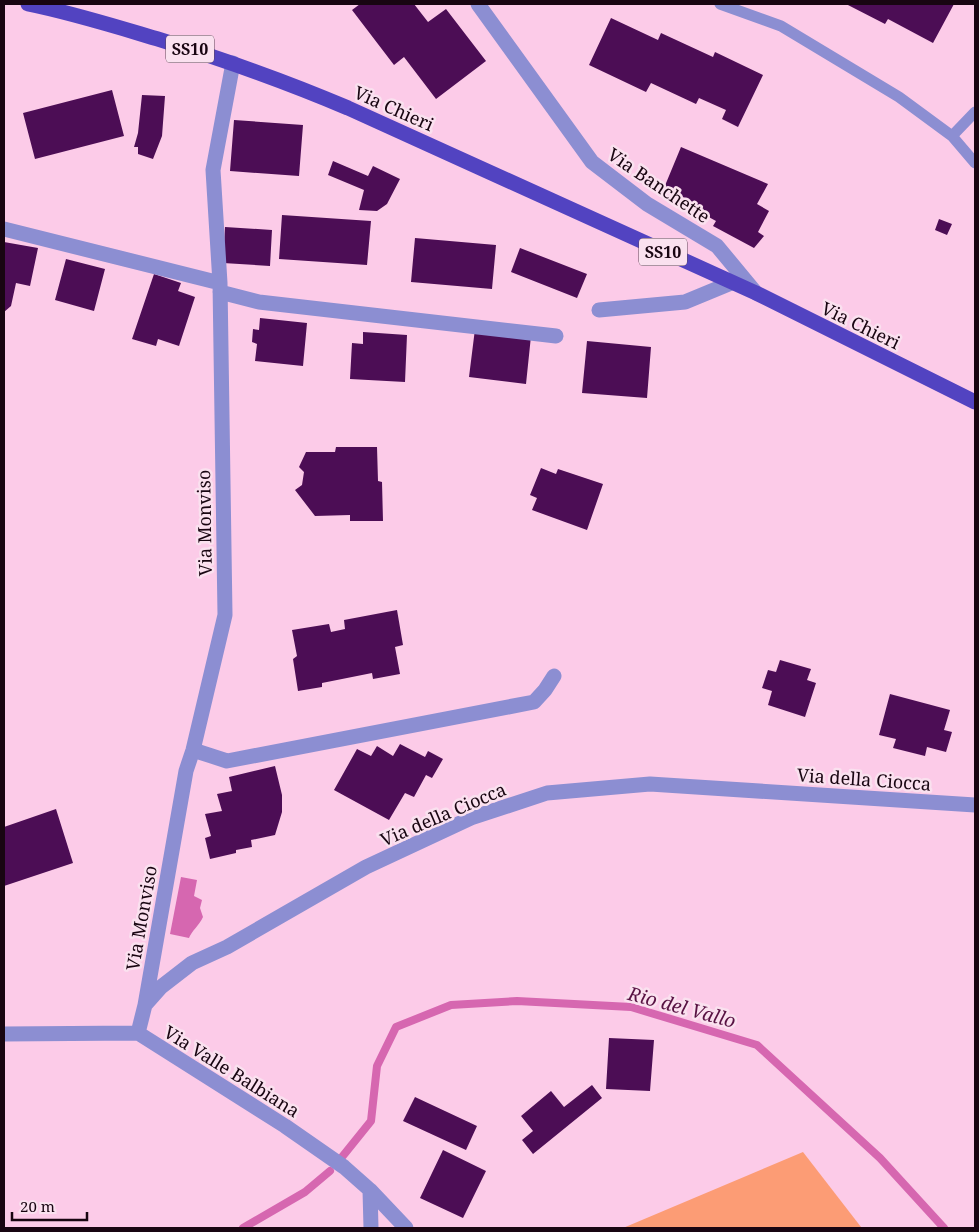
<svg xmlns="http://www.w3.org/2000/svg" width="979" height="1232" font-family="'Noto Serif',serif">
  <style>
    .green { fill: #fc9c75 }
    .water { fill: #d667b0 }
    .lines { fill: none; stroke-linecap: round; stroke-linejoin: round }
    .stream { stroke: #d667b0; stroke-width: 8 }
    .building { fill: #4c0d55 }
    .lane { stroke: #8c8ed2; stroke-width: 11 }
    .street { stroke: #8c8ed2; stroke-width: 15 }
    .primary { stroke: #5243c1; stroke-width: 15 }
    .labels { text-anchor: middle; dominant-baseline: central; stroke-width: 5; stroke-linejoin: round; paint-order: stroke }
    .shield { fill: #fae1ef; stroke: #5c4754; stroke-width: 1 }
    .shield-label { font-size: 16px; font-weight: bold; fill: #180511 }
    .street-label { font-size: 18px; fill: #180511; stroke: #fae1ef }
    .water-label { font-size: 19px; font-style: italic; fill: #581243; stroke: #fae1ef }
  </style>
  <rect width="100%" height="100%" fill="#fccbe8"/>
  <path class="green" d="M803,1152L861,1227L623,1228Z"/>
  <path class="water" d="M181,877L197,880L194,896L202,900L200,908L203,917C200,924 191,932 189,938L170,934Z"/>
  <g class="lines">
    <path class="stream" d="M342,1157L371,1121L377,1066L396,1027L451,1005L517,1001L631,1007L757,1045L880,1158L944,1228
      M243,1228L305,1192L330,1171"/>
  </g>
  <path class="building" d="M360,4H414L428,22L446,9L486,61L436,99L404,57L394,65L352,10Z
    M846,4H954L933,43L888,19L885,24Z
    M611,18L658,40L661,33L713,57L715,52L763,75L738,127L722,119L726,110L699,98L696,104L651,83L646,92L589,65Z
    M112,90L124,136L35,159L23,113Z
    M142,95L165,96L162,136L153,159L138,154V147H134L138,133Z
    M234,120L303,125L299,176L230,171Z
    M681,147L768,184L757,204L769,211L758,232L764,236L754,248L713,226L716,221L685,204L687,199L664,188Z
    M333,161L368,176L373,166L400,179L387,204L377,211L359,210L364,190L328,175Z
    M282,215L371,221L367,265L279,259Z
    M939,219L952,224L947,235L935,230Z
    M225,227L272,230L270,266L223,263Z
    M415,238L496,245L492,289L411,282Z
    M4,242L38,248L30,286L16,283L11,306L4,312Z
    M520,248L587,274L577,298L511,272Z
    M66,259L105,269L94,311L55,300Z
    M154,274L181,283L178,291L195,297L179,346L158,339L156,346L132,339Z
    M260,318L307,323L303,366L255,361L257,344L252,342L253,329L259,330Z
    M475,329L531,336L526,384L469,377Z
    M363,332L407,335L405,382L350,379L352,343L363,344Z
    M587,341L651,347L647,398L582,393Z
    M336,447H377L378,481L382,482L383,521H350V515L315,516L295,490L302,485L304,472L299,467L306,452H335Z
    M541,468L556,474L558,469L603,484L587,530L532,510L537,498L530,495Z
    M397,610L403,645L395,647L400,674L373,679L372,673L322,683V687L298,691L293,659L297,656L292,630L329,624L331,632L345,629L344,620Z
    M780,660L811,669L807,680L816,683L805,717L768,705L772,691L762,688L768,670L776,672Z
    M890,694L950,710L944,730L952,732L946,752L927,747L925,756L893,748L896,739L879,735Z
    M400,744L425,757L428,751L443,759L432,778L426,775L414,797L405,793L389,820L334,790L357,749L371,756L377,746L393,756Z
    M275,766L282,795V812L275,835L251,840L252,847L236,850V853L210,859L205,838L211,836L205,814L222,811L217,794L232,791L229,777Z
    M56,809L73,863L4,886V827Z
    M609,1038L654,1040L650,1091L606,1089Z
    M592,1085L602,1098L533,1154L522,1140L533,1131L521,1116L551,1091L564,1107Z
    M415,1097L477,1126L466,1150L403,1121Z
    M443,1150L486,1171L463,1218L420,1198Z"/>
  <g class="lines">
    <path class="lane" d="M720,4L781,26L899,97L952,136L975,163
      M952,136L975,112"/>
    <path class="street" d="M478,4L592,162L647,204L717,246L756,293
      M4,229L220,283
      M220,292L259,302L556,336
      M599,310L685,302L731,283
      M193,750L227,761L534,702L545,690L554,676
      M145,1005L186,771L193,750L225,615L220,283L213,170L233,63
      M138,1033L145,1005L161,987L192,963L227,947L366,867L471,818L547,793L650,784L975,805
      M4,1034L138,1033L285,1126L344,1167L370,1190L406,1228
      M370,1190L371,1228"/>
    <path class="primary" d="M28,4C73,13 117,27 161,40C225,60 287,82 348,108L756,293L975,402"/>
  </g>
  <g class="labels">
    <g class="shield">
      <rect x="166" y="35.5" width="48" height="27" rx="4"/>
      <rect x="639" y="238.5" width="48" height="27" rx="4"/>
    </g>
    <g class="shield-label">
      <text x="190" y="49">SS10</text>
      <text x="663" y="252">SS10</text>
    </g>
    <g class="street-label">
      <text transform="translate(394 108) rotate(24)">Via Chieri</text>
      <text transform="translate(659 185) rotate(34)">Via Banchette</text>
      <text transform="translate(861 325) rotate(26)">Via Chieri</text>
      <text transform="translate(204 523) rotate(-91)">Via Monviso</text>
      <text transform="translate(864 779) rotate(4)">Via della Ciocca</text>
      <text transform="translate(443 814) rotate(-23)">Via della Ciocca</text>
      <text transform="translate(141 918) rotate(-80)">Via Monviso</text>
      <text transform="translate(232 1071) rotate(32)">Via Valle Balbiana</text>
    </g>
    <g class="water-label">
      <text transform="translate(682 1007) rotate(15)">Rio del Vallo</text>
    </g>
  </g>
  <rect width="979" height="1232" fill="none" stroke="#180511" stroke-width="10"/>
  <path d="M12 1212v8h75v-8" fill="none" stroke="#180511" stroke-width="2.5"/>
  <text x="20" y="1212" font-size="15" fill="#180511" stroke="#fae1ef" stroke-width="4" paint-order="stroke">20 m</text>
</svg>
